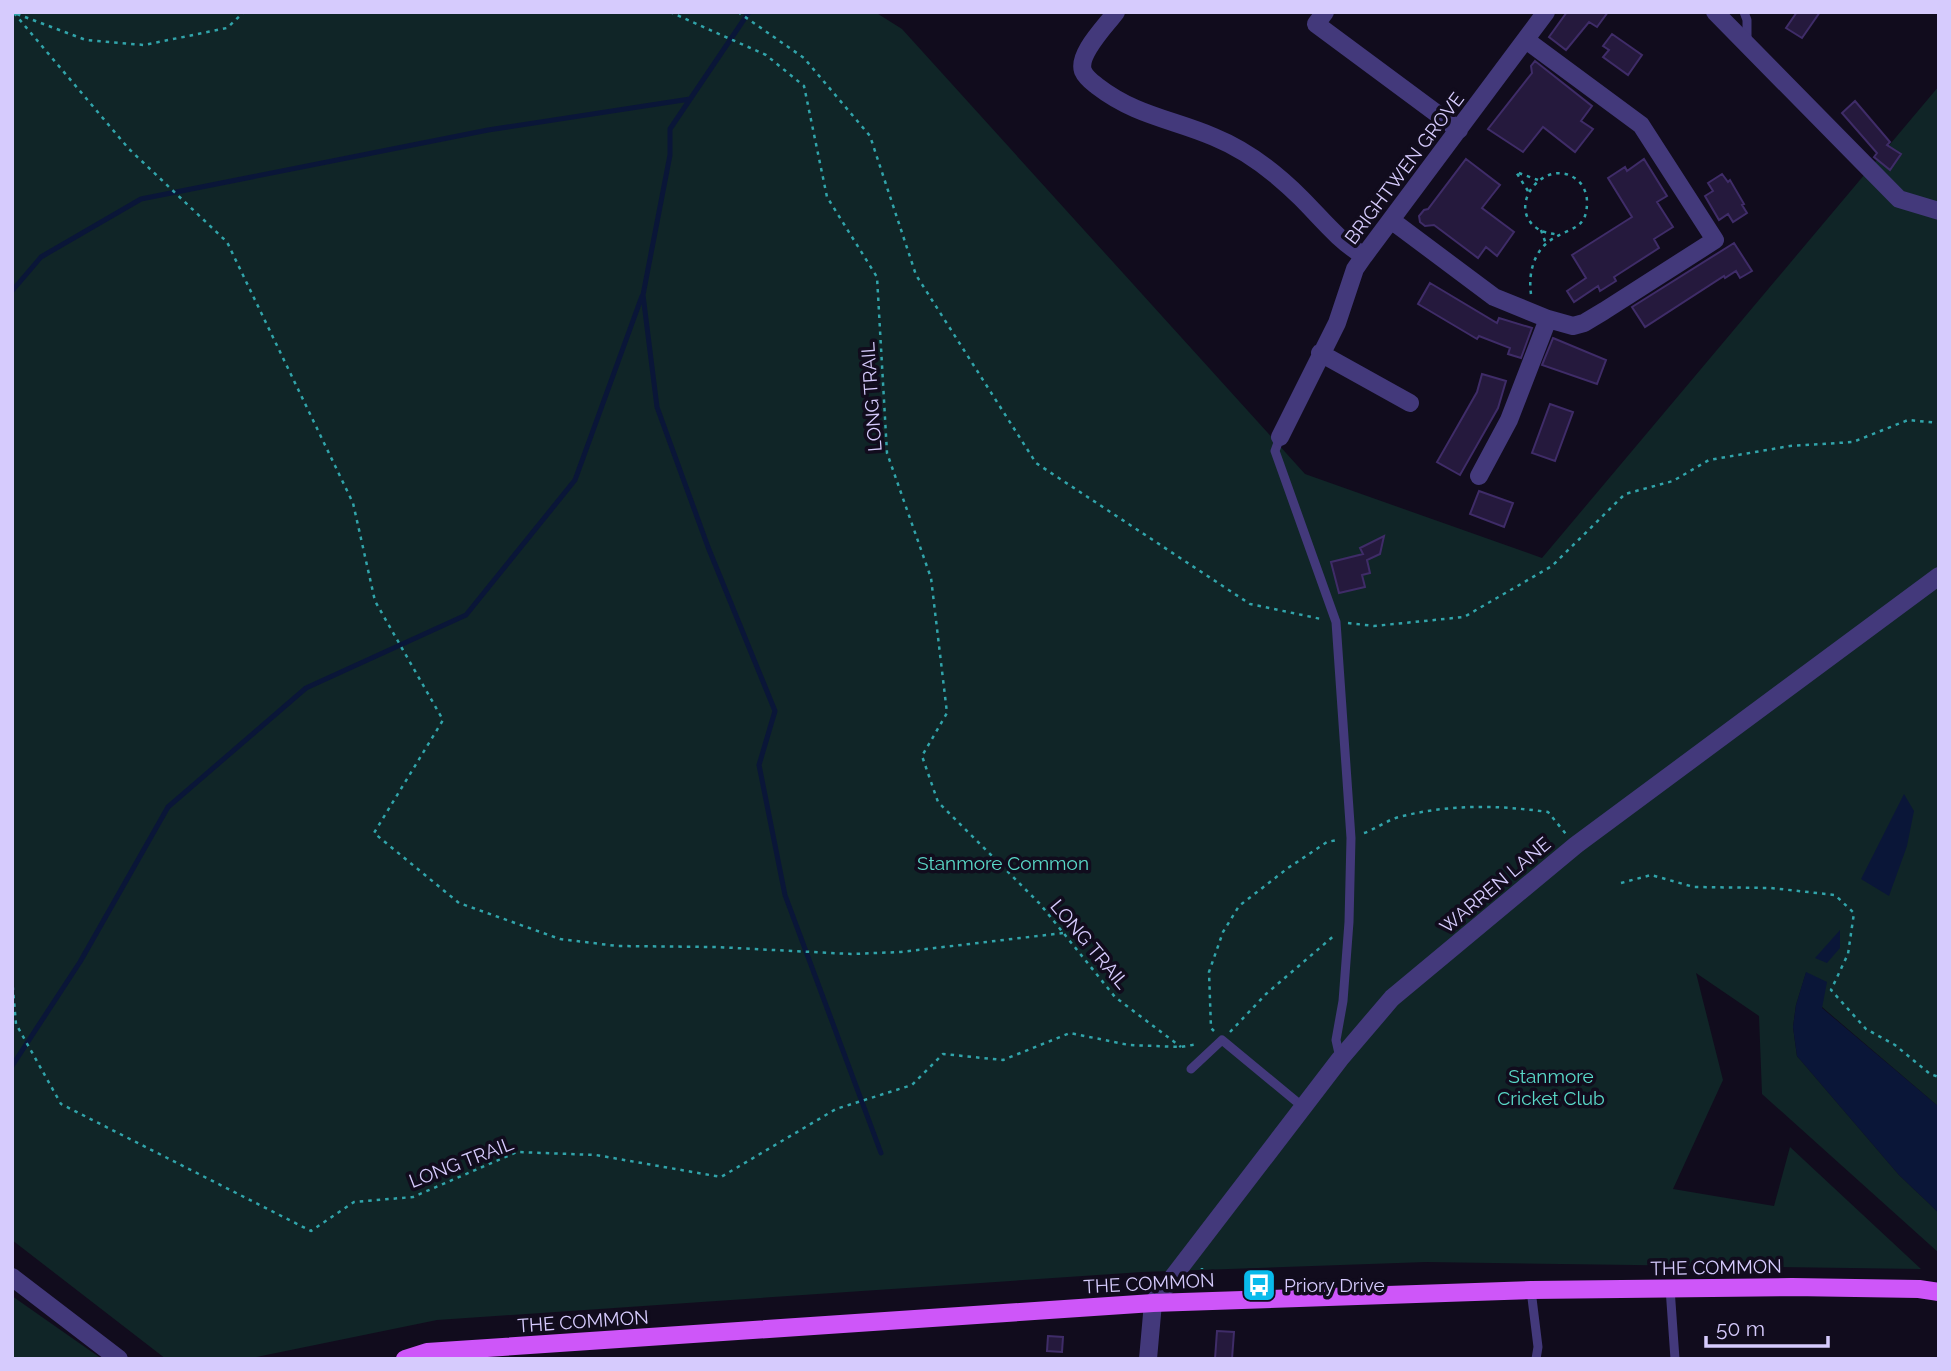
<svg xmlns="http://www.w3.org/2000/svg" width="1951" height="1371" font-family="Raleway,sans-serif">
  <style>
    .green { fill: #102527 }
    .water { fill: #0a1638 }
    .lines { fill: none; stroke-linecap: round; stroke-linejoin: round }
    .stream { stroke: #0a1638; stroke-width: 5 }
    .building { fill: #25193d; stroke: #3f2c68; stroke-width: 2 }
    .path { stroke: #31a4aa; stroke-width: 2.5; stroke-dasharray: 3.5 5; stroke-linecap: butt }
    .service { stroke: #43397b; stroke-width: 9 }
    .minor { stroke: #43397b; stroke-width: 18 }
    .primary { stroke: #ce56f9; stroke-width: 18 }
    .labels { text-anchor: middle; dominant-baseline: central; stroke-width: 7; stroke-linejoin: round; paint-order: stroke }
    .street-label { font-size: 19px; fill: #d6cbfd; stroke: #110c1d }
    .park-label { font-size: 19px; fill: #5ad9c8; stroke: #110c1d }
    .poi-label { font-size: 19px; fill: #d6cbfd; stroke: #110c1d; text-anchor: start }
  </style>
  <rect width="100%" height="100%" fill="#110c1d"/>
  <path class="green" d="M12,12H875L902,29L1305,474L1542,558L1939,86V1107L1822,1007L1806,973L1796,1005L1793,1027L1797,1056L1899,1175L1939,1213V1253L1762,1094L1759,1016L1696,973L1723,1080L1673,1189L1774,1206L1790,1147L1921,1269L1426,1262L1142,1272L437,1320L247,1359H166L12,1240Z
    M12,1296L102,1359H12Z"/>
  <path class="water" d="M1904,794L1914,811L1907,846L1889,896L1861,879Z
    M1840,930V948L1827,963L1815,958Z
    M1806,972L1827,982L1822,1008L1939,1107V1213L1899,1175L1797,1056L1793,1027L1796,1005Z"/>
  <g class="lines">
    <path class="stream" d="M749,12L670,129V155L643,295L657,407L708,547L775,711L759,765L785,895L881,1153
      M12,291L41,257L141,199L488,130L690,99
      M12,1066L80,962L168,807L306,688L466,615L575,480L642,296"/>
  </g>
  <path class="building" d="M1567,12H1608L1597,27L1589,22L1566,50L1549,37Z
    M1797,12H1820L1802,38L1786,28Z
    M1612,34L1642,55L1628,75L1603,57L1609,50L1603,46Z
    M1535,61L1592,106L1581,121L1593,129L1575,152L1543,127L1523,152L1488,129L1532,73L1531,66Z
    M1855,101L1890,142L1887,145L1901,154L1890,170L1874,157L1877,153L1842,113Z
    M1466,159L1500,185L1482,208L1514,232L1497,256L1486,247L1478,258L1434,225L1425,226L1420,222L1419,216L1424,210L1428,209Z
    M1644,159L1667,196L1657,202L1673,227L1654,239L1659,248L1614,277L1616,281L1600,291L1598,286L1574,302L1567,291L1586,278L1572,255L1632,217L1608,178L1625,167L1627,171Z
    M1722,174L1728,182L1730,180L1744,204L1742,205L1747,213L1733,222L1728,214L1719,220L1705,196L1713,191L1708,183Z
    M1734,243L1752,271L1740,278L1736,271L1725,278L1724,276L1645,327L1632,307Z
    M1430,283L1497,323L1499,318L1532,328L1521,358L1508,354L1510,348L1479,336L1477,339L1418,304Z
    M1553,338L1606,360L1597,384L1542,365Z
    M1482,374L1506,381L1498,408L1460,475L1437,462L1477,392Z
    M1550,404L1573,412L1555,461L1532,453Z
    M1479,491L1513,503L1504,527L1470,514Z
    M1384,536L1380,554L1367,560L1370,573L1362,575L1365,587L1339,593L1331,562L1363,554L1360,548Z
    M1217,1331L1234,1332L1232,1359H1215Z
    M1048,1336L1063,1337L1062,1352L1047,1351Z"/>
  <g class="lines">
    <path class="path" d="M670,12L766,55L804,86L827,197L877,277L887,453L931,578L947,713L922,756L938,802L1040,904L1115,997L1181,1047
      M738,12L804,58L870,136L916,275L1036,463L1250,604L1321,619
      M14,13L129,149L227,242L353,503L375,601L443,720L374,833L459,903L560,939L617,946L716,947L851,954L901,952L1063,933
      M17,14L86,40L144,45L227,28L244,12
      M1528,191L1516,172L1538,180
      M1541,230L1546,244
      M1531,294C1528,273 1534,249 1554,238C1572,227 1587,229 1587,202C1587,193 1583,184 1576,179C1545,156 1504,207 1538,229C1544,233 1551,233 1558,235
      M1348,623L1374,626L1464,617L1552,566L1625,494L1673,481L1709,460L1790,446L1853,442L1908,420L1939,423
      M1364,833C1376,829 1387,820 1399,817C1449,804 1497,805 1548,812L1566,834
      M1621,883L1651,875L1694,887L1771,888L1835,895L1854,913L1848,954L1831,990L1866,1029L1895,1045L1930,1074L1939,1077
      M12,978L16,1024L61,1104L311,1231L354,1202L413,1197L517,1152L596,1155L721,1177L836,1109L912,1085L943,1054L1003,1060L1070,1033L1129,1045L1181,1047L1198,1044
      M1214,1031L1211,1028L1209,972L1223,932L1239,906L1288,868L1327,842L1337,840
      M1230,1032L1266,994L1336,934
      M1201,1286L1202,1268"/>
    <path class="service" d="M1744,12L1747,20V42
      M1280,437L1275,451L1336,622L1351,838L1349,922L1343,1001L1336,1040L1340,1058
      M1191,1069L1222,1040L1303,1107
      M1670,1288L1675,1359
      M1531,1290L1538,1347L1536,1359"/>
    <path class="minor" d="M1116,12C1106,26 1077,54 1083,71C1086,78 1092,82 1097,86C1136,116 1172,119 1214,137C1246,150 1277,174 1301,198C1322,219 1338,240 1364,256
      M1325,12L1316,24L1459,130
      M1715,12L1899,199L1939,211
      M1391,220L1494,297L1548,319L1573,326L1584,323L1604,311L1715,240L1641,125L1526,40
      M1320,353L1410,403
      M1280,437L1337,323L1355,269L1364,256L1546,12
      M1479,476L1509,420L1548,319
      M12,1277L119,1359
      M1148,1359L1153,1303L1340,1059L1392,998L1576,845L1939,576"/>
    <path class="primary" d="M405,1359L427,1352L1153,1303L1531,1290L1792,1287L1919,1289L1939,1292"/>
  </g>
  <defs>
    <g id="bus-square" transform="scale(1.75)"><rect x="-9" y="-9" width="18" height="18" rx="4" fill="#09baeb" stroke="#110c1d"/><path d="M-5-6H5V4H4V6H2V4H-2V6H-4V4H-5ZM-3.5-4V0h7V-4ZM-3.5 1.2v1.5H-2V1.2ZM2 1.2v1.5H3.5V1.2Z" fill="#fff"/></g>
  </defs>
  <g fill-rule="evenodd">
    <use href="#bus-square" x="1259" y="1285"/>
  </g>
  <g class="labels">
    <g class="street-label">
      <text transform="translate(1404 168) rotate(-53)">BRIGHTWEN GROVE</text>
      <text transform="translate(871 397) rotate(-94)">LONG TRAIL</text>
      <text transform="translate(1495 885) rotate(-40)">WARREN LANE</text>
      <text transform="translate(1090 944) rotate(50)">LONG TRAIL</text>
      <text transform="translate(461 1162) rotate(-21)">LONG TRAIL</text>
      <text transform="translate(1716 1267) rotate(-1)">THE COMMON</text>
      <text transform="translate(1149 1283) rotate(-3)">THE COMMON</text>
      <text transform="translate(583 1321) rotate(-4)">THE COMMON</text>
    </g>
    <g class="park-label">
      <text x="1003" y="863">Stanmore Common</text>
      <text x="1551" y="1076">Stanmore<tspan x="1551" dy="22">Cricket Club</tspan></text>
    </g>
    <g class="poi-label">
      <text x="1284" y="1285">Priory Drive</text>
    </g>
  </g>
  <rect width="1951" height="1371" fill="none" stroke="#d6cbfd" stroke-width="28"/>
  <path d="M1706 1336v10h122v-10" fill="none" stroke="#d6cbfd" stroke-width="3.5"/>
  <text x="1716" y="1336" font-size="21" fill="#d6cbfd" stroke="#110c1d" stroke-width="5" paint-order="stroke">50 m</text>
</svg>
